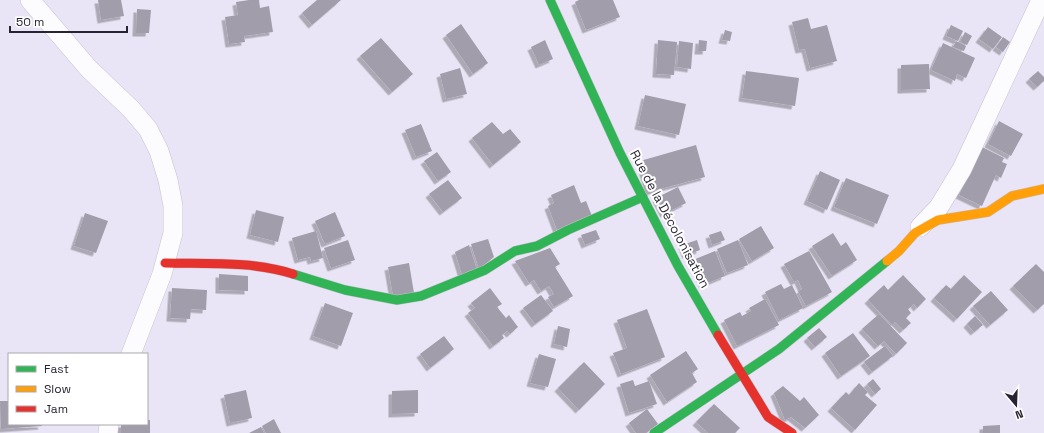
<svg xmlns="http://www.w3.org/2000/svg" width="1044" height="433" font-family="'Space Grotesk',sans-serif">
  <style>
    .building { fill: #a19dab; filter: url(#shadow) }
    .lines { fill: none; stroke-linecap: round; stroke-linejoin: round }
    .street-casing { stroke: #c5c0cf; stroke-width: 20 }
    .fast-casing { stroke: #c5c0cf; stroke-width: 10 }
    .slow-casing { stroke: #c5c0cf; stroke-width: 10 }
    .jam-casing { stroke: #c5c0cf; stroke-width: 10 }
    .street { stroke: #fcfbfe; stroke-width: 19 }
    .fast { stroke: #30b455; stroke-width: 9 }
    .slow { stroke: #ff9f0a; stroke-width: 9 }
    .jam { stroke: #e5322d; stroke-width: 9 }
    .labels { text-anchor: middle; dominant-baseline: central; stroke-width: 4; stroke-linejoin: round; paint-order: stroke }
    .street-label { font-size: 13px; fill: #282332; stroke: #fff }
  </style>
  <defs>
    <filter id="shadow"><feDropShadow dx="-3.5" dy="3.5" stdDeviation="0" flood-color="#0004"/></filter>
  </defs>
  <rect width="100%" height="100%" fill="#eae5f6"/>
  <path class="building" d="M98,0H121L124,16L101,20Z
    M249,0H259L260,8L269,6L273,32L244,36L245,42L229,44L225,17L238,15L236,2Z
    M317,0H341L312,25L302,13Z
    M579,0H613L620,17L586,30L575,2Z
    M137,9L151,10L149,33H136Z
    M808,18L811,29L827,25L837,61L810,68L805,49L799,50L792,22Z
    M461,24L488,63L473,74L446,35Z
    M951,25L963,31L958,41L946,36Z
    M988,27L1002,37L993,49L979,39Z
    M725,30L732,32L730,41L722,40Z
    M965,32L972,36L967,45L960,42Z
    M1003,37L1010,42L1003,52L996,47Z
    M381,38L413,74L392,92L360,56Z
    M545,40L553,59L539,65L531,47Z
    M658,40L677,42L674,75L656,74Z
    M699,40L707,41L706,51H698Z
    M679,41L693,43L691,69L677,67Z
    M956,41L966,46L964,51L953,47Z
    M943,43L975,58L966,78L957,74L955,81L931,70Z
    M929,64L930,89L901,90V65Z
    M460,68L467,94L446,99L440,74Z
    M746,71L799,78L795,106L742,98Z
    M1038,71L1044,77V81L1037,87L1029,79Z
    M645,95L686,104L679,135L638,126Z
    M999,121L1023,134L1011,156L988,144Z
    M492,122L503,134L510,129L521,142L493,165L472,138Z
    M421,124L432,151L416,157L405,130Z
    M696,145L705,177L649,192L640,161Z
    M982,147L1004,158L1002,162L1007,164L1001,178L996,175L982,206L959,195Z
    M437,152L451,172L438,181L424,161Z
    M820,171L840,180L827,210L807,201Z
    M846,178L889,195L877,224L834,207Z
    M448,180L462,198L443,212L429,194Z
    M574,185L581,203L586,201L592,216L557,230L548,206L554,203L551,195Z
    M678,187L686,203L664,214L656,198Z
    M256,210L284,217L278,242L250,235Z
    M335,212L345,236L325,244L315,221Z
    M85,213L108,221L96,253L74,246Z
    M761,226L774,248L752,261L739,239Z
    M596,230L600,239L585,245L581,235Z
    M316,231L323,258L311,261L310,257L298,260L292,238Z
    M721,231L725,240L712,245L709,235Z
    M833,233L841,246L846,242L857,260L832,276L812,246Z
    M488,239L494,257L479,269L471,244Z
    M348,240L355,260L331,268L324,248Z
    M697,240L700,250L686,255L682,245Z
    M738,240L748,265L727,273L717,249Z
    M469,245L477,270L462,275L455,252Z
    M550,248L560,264L555,267L573,296L554,307L548,297L554,294L549,286L541,291L534,280L529,283L515,261Z
    M715,251L725,276L703,285L693,260Z
    M809,251L832,292L806,306L798,291L802,289L798,280L794,282L784,264Z
    M409,263L414,293L393,296L388,267Z
    M1036,264L1044,272V304L1037,310L1013,286Z
    M219,274L248,276V291L219,290Z
    M903,275L926,299L917,308L914,304L908,309L911,313L906,318L911,323L903,330L895,322L892,325L868,300L884,285L888,290Z
    M964,275L982,292L957,319L934,298L946,285L951,289Z
    M781,284L784,289L792,285L803,308L779,320L765,292Z
    M172,288L207,290L206,310L191,309L190,319L170,318Z
    M490,288L502,304L497,307L506,318L509,315L518,327L510,334L507,331L502,335L504,338L493,346L468,313L475,308L471,303Z
    M991,291L1008,310L990,325L973,306Z
    M541,295L553,311L535,324L523,308Z
    M765,299L779,325L737,346L724,320L740,312L742,316L751,311L749,308Z
    M325,303L353,313L341,346L313,336Z
    M647,309L665,357L621,374L613,353L627,348L617,320Z
    M879,314L907,343L896,354L884,341L878,346L862,329Z
    M975,316L983,325L974,332L967,324Z
    M558,326L570,329L567,347L554,344Z
    M819,328L827,337L815,347L807,338Z
    M853,333L870,356L841,376L825,353Z
    M444,336L454,349L430,368L420,354Z
    M885,346L893,356L872,372L864,362Z
    M686,351L698,369L692,373L697,382L667,402L650,375Z
    M539,354L556,359L548,387L530,383Z
    M584,362L605,384L579,410L558,388Z
    M873,379L881,389L875,394L867,384Z
    M633,380L635,386L649,381L657,404L629,413L620,384Z
    M859,383L868,392L865,395L877,405L855,430L831,408L846,392L849,395Z
    M783,386L800,401L804,397L819,415L805,428L791,417L785,420L774,393Z
    M246,390L252,418L230,423L224,395Z
    M418,390V413L392,414V391Z
    M0,401H9V424H41L42,426L1,429Z
    M714,404L740,428L735,433H708L696,422Z
    M647,409L658,424L646,433H636L629,423Z
    M274,419L281,433H266L262,426Z
    M147,420H150V433H121V424H147Z
    M1000,425V433H983V426Z
    M261,427L264,433H249Z"/>
  <g class="lines">
    <g class="street-casing">
      <path id="street" d="M30,0L89,69L131,109L148,129L159,151L168,180L173,206V233L162,274L131,354
        M920,227L939,207L962,169L1041,0
        M108,433L109,424"/>
    </g>
    <g class="fast-casing">
      <path id="fast" d="M550,0L620,153L678,266L718,335
        M293,274L345,290L397,300L421,296L485,270L515,251L537,246L568,230L643,197
        M654,433L779,349L887,261"/>
    </g>
    <g class="slow-casing">
      <path id="slow" d="M887,261L899,251L915,233L938,220L988,212L1012,196L1044,189"/>
    </g>
    <g class="jam-casing">
      <path id="jam" d="M165,263C207,264 253,261 293,274
        M718,335L768,417L792,433"/>
    </g>
    <use href="#street" class="street"/>
    <use href="#fast" class="fast"/>
    <use href="#slow" class="slow"/>
    <use href="#jam" class="jam"/>
  </g>
  <g class="labels">
    <g class="street-label">
      <text transform="translate(670 219) rotate(62)">Rue de la Décolonisation</text>
    </g>
  </g>
  <rect x="8" y="353" width="140" height="72" fill="#ffffff" stroke="#a9a7ad"/>
  <rect x="16" y="366" width="20" height="6" fill="#30b455" stroke="#a9a7ad"/>
  <text x="44" y="373" font-size="12" fill="#282332">Fast</text>
  <rect x="16" y="386" width="20" height="6" fill="#ff9f0a" stroke="#a9a7ad"/>
  <text x="44" y="393" font-size="12" fill="#282332">Slow</text>
  <rect x="16" y="406" width="20" height="6" fill="#e5322d" stroke="#a9a7ad"/>
  <text x="44" y="413" font-size="12" fill="#282332">Jam</text>
  <g transform="translate(1016 405) rotate(161)" stroke="#ffffff" stroke-width="3" paint-order="stroke">
  <path d="M0-3L7 15L0 10L-7 15Z" fill="#282332"/>
  <text y="-6" font-size="11" font-weight="bold" text-anchor="middle" fill="#282332">N</text>
  </g>
  <path d="M10 26v6h117v-6" fill="none" stroke="#282332" stroke-width="2"/>
  <text x="16" y="26" font-size="12" fill="#282332" stroke="#ffffff" stroke-width="3" paint-order="stroke">50 m</text>
</svg>
